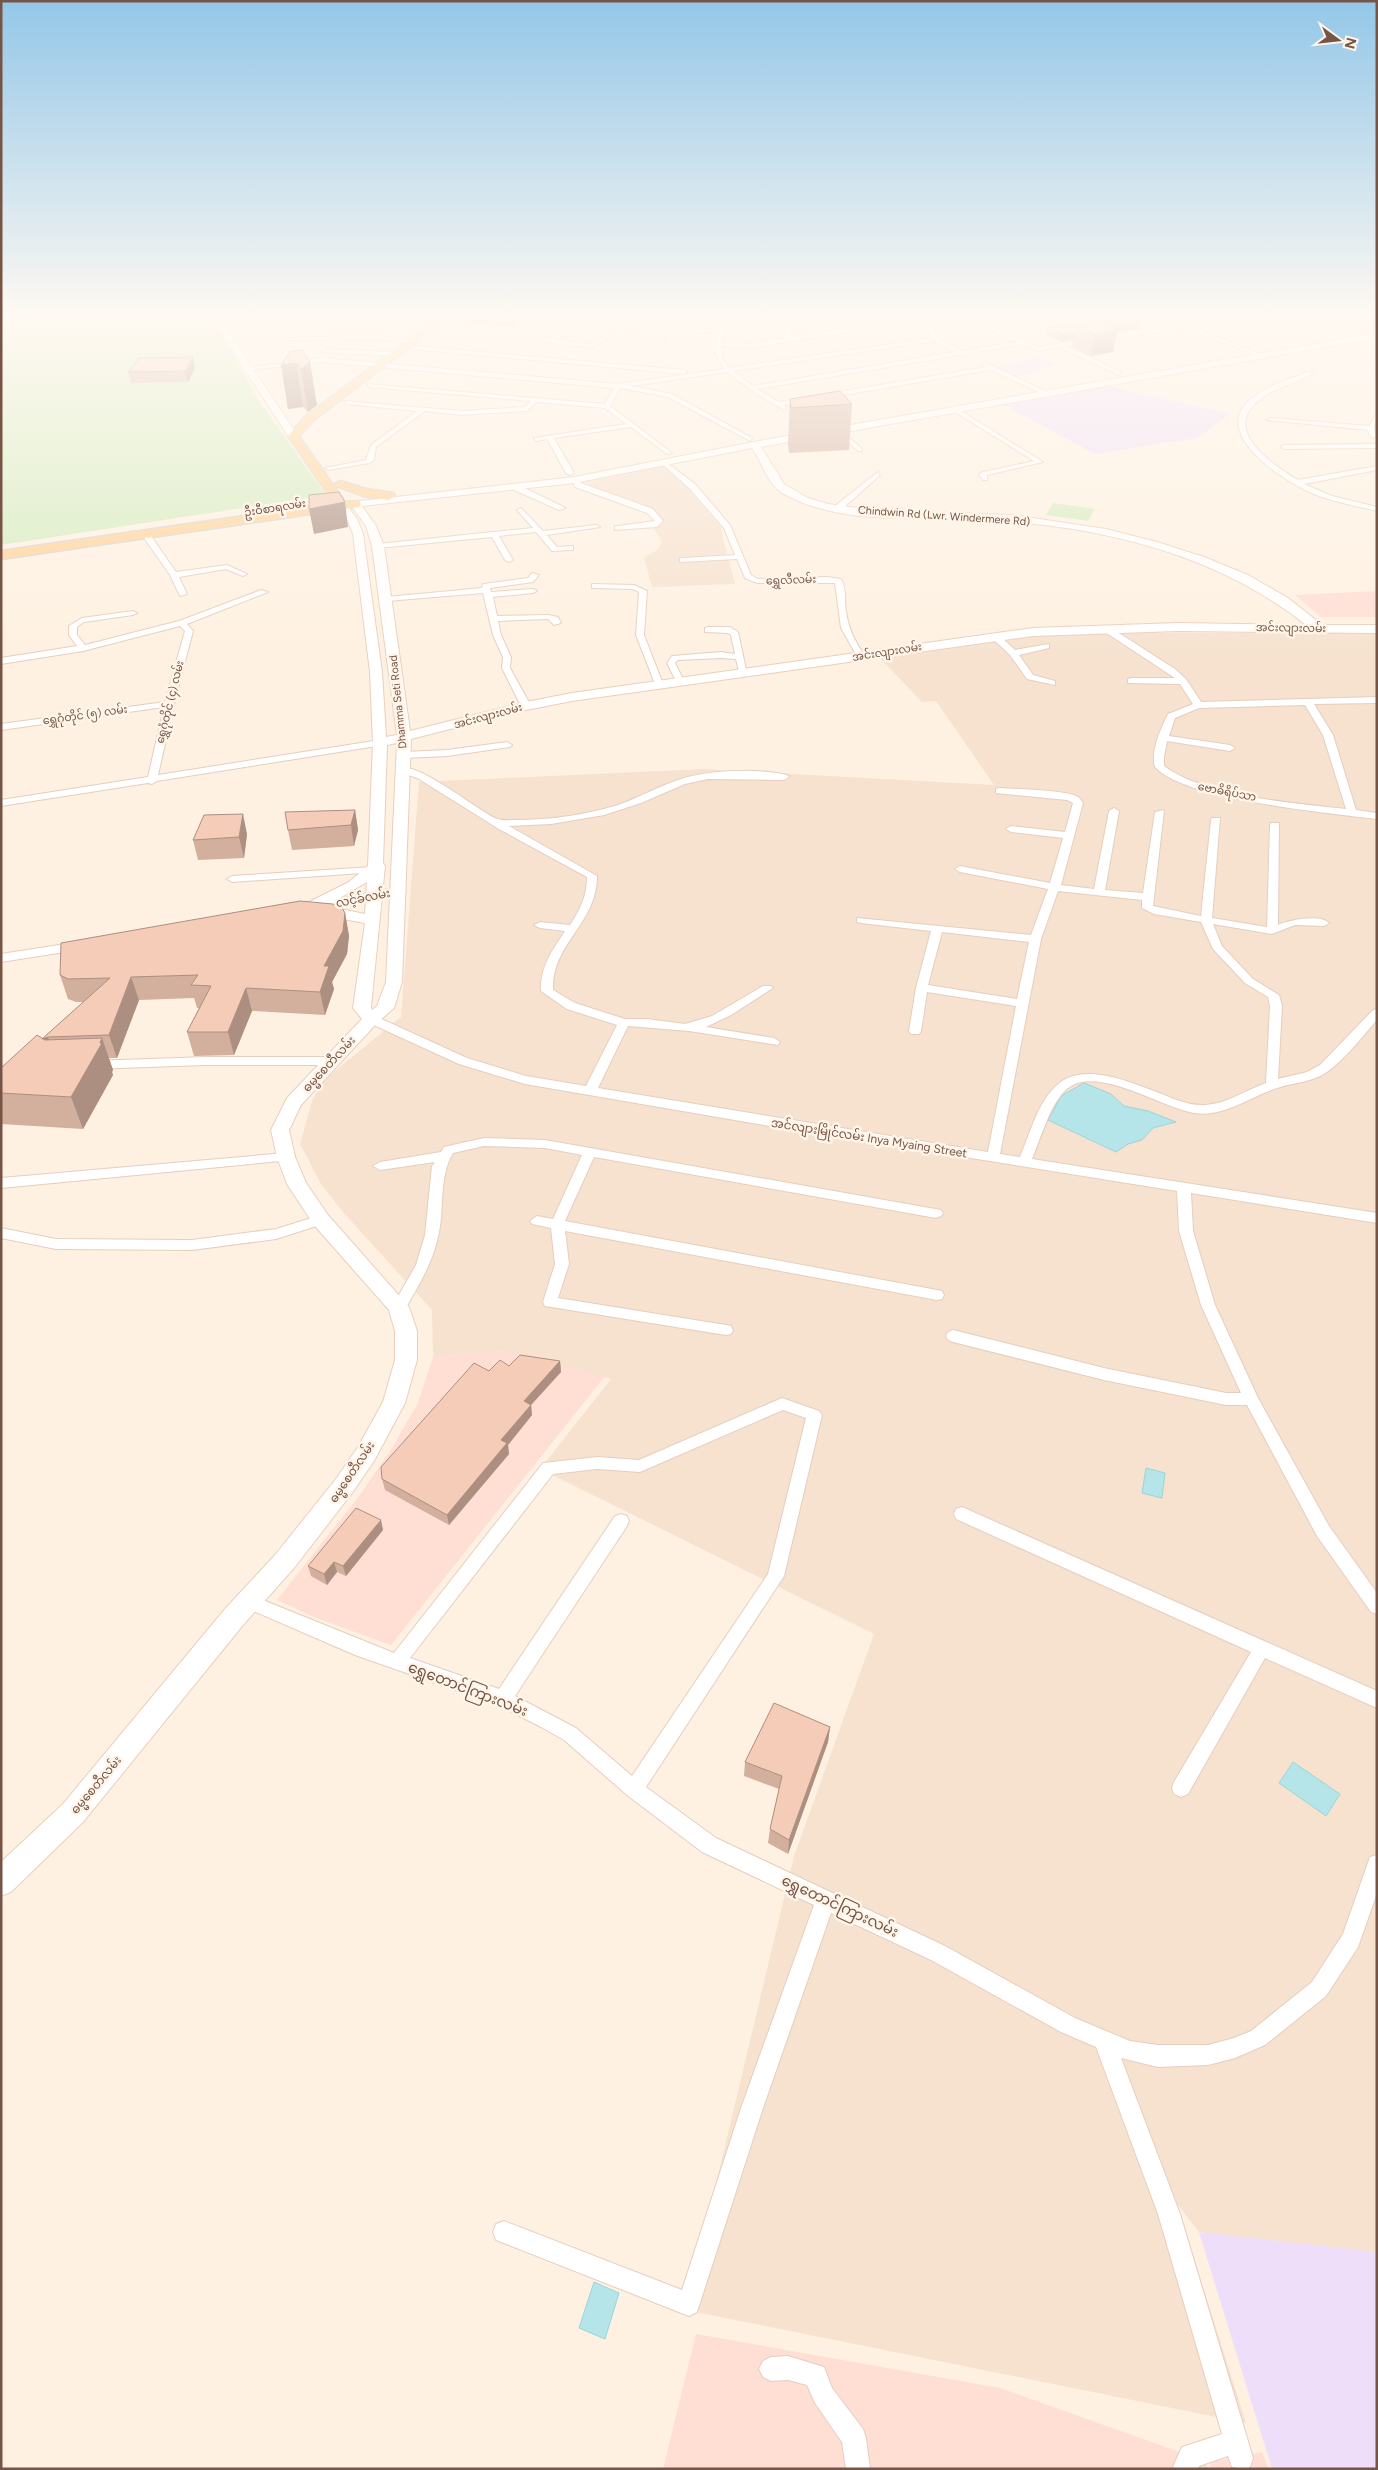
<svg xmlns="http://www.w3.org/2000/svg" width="1378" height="2470" font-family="Figtree,'Noto Sans Myanmar',sans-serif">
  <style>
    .residential { fill: #f6e2cf }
    .commercial { fill: #ffded4 }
    .education { fill: #eedefa }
    .green { fill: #d4ecbf }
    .water { fill: #b5e4e9; stroke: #9ad5db }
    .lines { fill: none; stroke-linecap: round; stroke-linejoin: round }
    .minor-casing { stroke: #e5cebf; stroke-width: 2 }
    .tertiary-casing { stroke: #e5cebf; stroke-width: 2 }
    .secondary-casing { stroke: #eacfbc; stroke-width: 2 }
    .primary-casing { stroke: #dcd3cf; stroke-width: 3 }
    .minor { fill: #fff; fill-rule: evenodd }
    .tertiary { fill: #fff; fill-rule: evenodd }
    .secondary { fill: #fff; fill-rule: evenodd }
    .primary { fill: #ffd297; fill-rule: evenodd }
    .wall { fill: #d3af9d }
    .shaded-wall { fill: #ac8f80 }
    .building { fill: #f5ccb7; stroke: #ac8f80 }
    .labels { text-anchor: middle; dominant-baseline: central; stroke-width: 5; stroke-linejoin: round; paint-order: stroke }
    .far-street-label { font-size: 11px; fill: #775546; stroke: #fff5e9 }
    .street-label { font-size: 12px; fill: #775546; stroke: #fff5e9 }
    .near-street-label { font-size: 15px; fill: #775546; stroke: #fff5e9 }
  </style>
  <rect width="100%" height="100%" fill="#fef1e1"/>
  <path class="residential" d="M660,464L685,485L720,526L735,584L652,587L644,558L657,550L662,542L653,527L656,520L643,508L613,497L581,479Z
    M1066,633H1377V2252L1199,2232L1177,2204L1246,2423L686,2310L794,1856L874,1634L540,1469L611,1379L502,1351L433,1357L432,1310L342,1211L321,1184L300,1144L312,1101L324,1080L401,1017L419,782L704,769L994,785L936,701L922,702L880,658L995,640Z"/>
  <path class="commercial" d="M1377,591V617H1321L1295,595Z
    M502,1351L605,1376L391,1645L316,1618L277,1600L360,1495L392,1448L418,1403L433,1357Z
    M696,2334L1000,2388L1191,2456L1210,2468L1211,2462L1262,2452L1269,2469H663Z"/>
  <path class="education" d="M1039,357L1056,364L1040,367L1042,371L1014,377L991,367Z
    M1105,385L1230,414L1197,438L1095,454L1000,403Z
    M1199,2232L1377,2252V2469H1272Z"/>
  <path class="green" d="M1,314H211L257,398L326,495L1,545Z
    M1053,503L1095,509L1088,521L1046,515Z"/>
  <path class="water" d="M1084,1083L1111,1094L1124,1106L1148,1111L1176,1122L1153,1128L1142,1140L1128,1144L1116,1152L1048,1120L1061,1096Z
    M1146,1468L1165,1473L1162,1498L1142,1493Z
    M1293,1762L1340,1794L1326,1816L1279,1783Z
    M594,2282L619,2293L605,2339L579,2328Z"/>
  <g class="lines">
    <g class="minor-casing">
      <path id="minor" d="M565,314H603L600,322L719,330L724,314H730L721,342L749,344L785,338L782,314H788L791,337L884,322H924L919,314H925L938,338L962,351L1016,342L995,333L984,314H990L999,331L1039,347L1185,324L1264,355L1259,356L1184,328L1066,346L1121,372L1119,375L1059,347L1038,351L1022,344L966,354L964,357L960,355L757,389L779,402L986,367L981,364L984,362L1047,392L1045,395L991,370L784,405L787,408L784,410L754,392L727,372L631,386L672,394L752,438L750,441L668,397L620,388L610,406L672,453L667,454L631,427L554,438L574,473L570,475L566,473L547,439L536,441L534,438L626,424L605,408L536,402L527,411L462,415L425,411L376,447L374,460L370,463L328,470L325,468L366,460L371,445L417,411L346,404L344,401L462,411L525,407L530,401L369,387L367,384L605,404L614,388L322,362L248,370L245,368L322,358L618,384L724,369L714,352L718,333L679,331L669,347L666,345L673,331L597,326C587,327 583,332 574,335C567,337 561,335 554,340L591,344L609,334L614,335L592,348L531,340L533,337L548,339C556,333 562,334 571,332C580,329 585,323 595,323L596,318H566L553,322L550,320ZM884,326H926L932,338L729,368L723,360L721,346L749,348ZM935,341L955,352L753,386L733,371Z
        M333,319L407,321L435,325L432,327L333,323L233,327L230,325L258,322Z
        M378,335L415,341L412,343L378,339L289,340L286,338Z
        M415,346L684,370L687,372L684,374L413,349Z
        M325,349L395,352L398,354L395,356L323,352Z
        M1308,372L1313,373C1300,382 1282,386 1268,394C1216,425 1266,461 1298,480L1377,466V470L1304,484L1332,496L1377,507V511C1356,506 1334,502 1314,494C1289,484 1222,442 1242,409C1255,389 1287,380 1308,372Z
        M952,408H956L1043,462L987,475V480H983L979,474L983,472L1034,461L952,410Z
        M1377,413L1374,428L1376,436L1373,438L1370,436L1368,430L1267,420L1270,418L1369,426Z
        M836,429H840L862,449V451H858L836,431Z
        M1377,444V448L1284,449L1281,447L1284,445Z
        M663,460L695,484L730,525L751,575L758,579L827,577L841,579C847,590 844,600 846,611C848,628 855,642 865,656L864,658H858L841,628L835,583H757L745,578L737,559L680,562V558H683L735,555L724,528L689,488L661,463Z
        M878,472L880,475L841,510H835V506Z
        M571,478H577L581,483L653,509L663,521L657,527L615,530V526H618L655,521L647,513L575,487Z
        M514,486H520L566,508L559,510L514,490Z
        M521,508L543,531L596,525L600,527L547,535L557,547L573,546V550H570L552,551L536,532L499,536L513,560L509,562L505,560L492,537L378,548L374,546L378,544L533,528L517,510Z
        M143,533H149L176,572L227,565L247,574L243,576L226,569L179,577L187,594L180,596L170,575L142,535Z
        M532,573L539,575L533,582L490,588L491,592L533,589L537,591L533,593L493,597L497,616L548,615L558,617L561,623L554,625L548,619L498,621L501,635L511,657L510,668L531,706L526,709L521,706L502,668L503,657L493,635L483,593L387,601L383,599L387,597L482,588L483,584L528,578Z
        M592,584L634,585L647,591L644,635L663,684L662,686L655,684L636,635L639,592L633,589L595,588H592Z
        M261,590L268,592L187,624L193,631L174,704L158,775L380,740L383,741V745L157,781L152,784L148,783L1,806V800L148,777L164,707L1,730V724L165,702L185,631L180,626L83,651L1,664V658L77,646L69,635V626L82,618L133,611L137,613L133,615L84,622L77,627V635L85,645L179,621Z
        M1102,626H1108L1175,669L1186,679L1201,702L1377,697V703L1314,704L1333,735L1356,810L1377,813V819C1330,813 1184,800 1155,767C1150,752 1161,728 1168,714L1193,704L1180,684L1128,683V679L1131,678H1175L1102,630ZM1305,705L1323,735L1346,809C1294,803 1206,797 1164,766V757L1167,741L1230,751L1235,748L1230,745L1169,736L1175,718L1199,708Z
        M708,627H730L738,632L747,674L740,676L736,659L721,658L678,660L675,663L684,681L677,683L667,663L672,656L721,652L735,654L731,635L728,633L705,632V628Z
        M992,634H998L1015,650L1049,644V648L1019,655L1033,675L1055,681V685L1027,679L1010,655L992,638Z
        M507,742L512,745L510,747L447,756L404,758L399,755L404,752L447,750Z
        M401,768C422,764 476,810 497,819C502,821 510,820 516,820C550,820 585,815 618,805C638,798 657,787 678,780C706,770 758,768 787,775L789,777L784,780L708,779L685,784L641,803L604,815L551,824L509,826L597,876C597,924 551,944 553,990L575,1003L625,1019H647L685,1024L712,1016L763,986H771L773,988L731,1015L706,1027L774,1038L780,1042L778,1045L689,1031L628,1026L598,1088L988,1152L1016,1006L927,992L921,1031L919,1034H911L909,1031L916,988L931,931L861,923L857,922V918L1031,935L1048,889L960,872L955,869L960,866L1050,883L1063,838L1011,832L1006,829L1011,826L1065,832L1073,803L1067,800L996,793V789L999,788C1015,789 1067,790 1078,797C1079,797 1082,802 1083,803L1061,885L1094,889L1109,811L1114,808L1119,811L1105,890L1143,893L1155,812L1164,810L1153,906L1201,916L1211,820L1212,818H1220L1212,918L1267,927L1270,825L1271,823H1279L1278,925C1289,920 1320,914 1329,923L1324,926L1295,925L1272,934L1213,924L1222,946L1253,979L1279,995L1282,1006L1278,1079L1307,1072L1320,1065L1373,1010L1377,1009V1020C1361,1038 1346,1058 1327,1072C1313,1082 1296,1082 1280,1087C1253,1095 1224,1118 1194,1113C1161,1107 1101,1068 1071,1086C1051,1098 1041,1139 1032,1159L1377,1213V1223L1191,1193L1193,1231L1215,1305L1258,1398L1329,1526L1377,1593V1614L1371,1612L1317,1536L1247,1405H1226L1104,1380L953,1342L948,1340L946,1336L948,1332L953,1330L1104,1368L1226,1393H1241L1201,1305L1179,1231L1177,1191L758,1124L525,1084L459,1064L367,1022L365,1019L367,1016H375L467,1058L526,1076L586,1086L617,1025L567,1009L541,991C540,967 552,951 565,931L540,928L534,925L540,922L570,925C580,910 587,896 587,877L499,829L419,779L401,772ZM1058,891L1142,900V908L1154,914L1201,922L1213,949L1245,983L1268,997L1270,1006L1266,1083C1246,1090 1226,1104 1205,1105C1187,1106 1170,1097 1154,1091C1127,1081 1081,1061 1056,1086C1037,1104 1030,1134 1020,1157L1000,1154L1041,939ZM942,932L1029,942L1017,999L928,985Z
        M373,867L377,868V872L232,882L227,879L232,876Z
        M206,1057H331L337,1061L331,1065H206L92,1069L86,1065L92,1061Z
        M484,1138L545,1140L941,1210L943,1213L941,1216L936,1218L594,1157L565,1221L937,1290L942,1291L944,1295L942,1299L937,1300L565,1231L569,1264L558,1298L726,1325L731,1326L733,1330L731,1334L726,1335L545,1306L543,1302L555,1264L551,1228L532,1224L530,1221L537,1216L553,1219L582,1155L545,1148L484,1146L453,1153C438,1178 445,1209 438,1237C432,1264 418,1287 404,1311H394L392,1307L416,1265L425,1235L432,1166L435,1162L380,1170L373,1166L380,1162L441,1152L444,1147Z
        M286,1153L291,1154L293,1157L291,1160L1,1188V1178Z
        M321,1215L326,1217L328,1220L326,1223L276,1239L192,1250L56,1249L1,1238V1228L56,1239L192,1240L276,1229Z
        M782,1398L819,1411L822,1415L784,1576L646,1787L716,1838L945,1946L1075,2018L1130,2041L1158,2045H1208L1234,2038L1251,2031L1312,1982L1343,1934L1370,1857L1377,1855V1893L1358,1947L1326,1996L1265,2045L1235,2058L1208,2065L1158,2067L1121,2058L1180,2214L1253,2458L1250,2467L1245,2469L1232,2467L1228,2456L1199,2466L1198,2469H1172L1182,2447L1222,2434L1158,2214L1096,2047L1061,2032L931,1960L831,1913L763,2108L697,2312L689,2316L496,2240L493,2232L496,2224L504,2221L682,2290L741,2108L814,1905L702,1852L627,1795L564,1740L541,1727L498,1705L355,1655L242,1606L240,1601L242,1596L248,1594L394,1653L543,1463L597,1457L639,1460ZM783,1410L806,1418L768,1574L632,1776L576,1728L515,1696L627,1526L629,1521L627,1516L621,1514L615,1516L499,1689L410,1658L553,1474L597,1469L640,1472Z
        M962,1507L1377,1691V1708L1265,1658L1188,1794L1181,1797L1174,1794L1172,1788L1174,1782L1251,1652L956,1519L954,1514L956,1509Z
        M788,2356L824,2367L832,2388L863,2429L866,2438L870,2469H846L842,2442L815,2403L807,2385L788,2380L771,2381L763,2377L759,2369L763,2361L771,2357Z"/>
    </g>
    <g class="tertiary-casing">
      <path id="tertiary" d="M399,887L406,891L404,894L310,912L303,908L310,904Z
        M85,941L90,942L92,945L90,948L1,962V954Z"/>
    </g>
    <g class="secondary-casing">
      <path id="secondary" d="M214,314H222L234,340L298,436L296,438L288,436L226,340Z
        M1377,333V338L761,447L784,484L808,498L828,504L874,510L1012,515L1106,529L1157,542L1204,557L1248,575L1288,598L1322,625H1377V633L1178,631L1033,636L572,701L526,710L411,739L402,982L394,1008L377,1023L301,1105L289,1130L295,1157L306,1183L328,1215L409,1307L417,1331V1360L405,1403L374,1461L352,1493L294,1568L243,1625L83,1822L11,1892L1,1896V1862L63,1804L225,1609L276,1554L336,1479L358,1447L383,1402L395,1360V1331L389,1310L314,1225L287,1184L277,1157L271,1130L287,1098L362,1019L353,1008L365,923L309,913L301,908L303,905L349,882L368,866L373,743L370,672L353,534L348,521L338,507L339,505H347L358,521L363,534L382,672L386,737L397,735L372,546L366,526L350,504L351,502L574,477L764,440ZM752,448C763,463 767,485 784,494C838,524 906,517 966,519C1085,523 1211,549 1306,625L1178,623L1033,628L572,693L526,702L410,731L384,546L376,526L362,506L574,483ZM397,743L386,982L377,1006L372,1010L371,1007L385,866L383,863L387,745ZM367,882L365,914L326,906Z"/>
    </g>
    <g class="primary-casing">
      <path id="primary" d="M443,314H453L314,420L299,436L345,502L359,501L361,504L359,507L1,559V551L334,503L288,436L306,416Z
        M340,481L366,489L393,493L395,496L389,500L364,496L336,486L334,484Z"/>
    </g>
    <use href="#minor" class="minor"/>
    <use href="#tertiary" class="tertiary"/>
    <use href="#secondary" class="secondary"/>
    <use href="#primary" class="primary"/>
  </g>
  <path class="wall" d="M465,314H524L514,324L508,326L466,324Z
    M1096,314L1140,329L1117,332L1113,352L1091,356L1072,347L1073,340L1060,342L1046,335L1047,328L1075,327L1076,326L1094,323Z
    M302,350L317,405L308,412L303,407L288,409L281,365Z
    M195,368L188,382L131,383L128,372Z
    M790,399L852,404L849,450L789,453L788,444Z
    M355,810L358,830L354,846L292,850L288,830Z
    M247,834L244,858L198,860L193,840Z
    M345,913L349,936L347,954L332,982L334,989L325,1015L252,1011L234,1055L194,1056L187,1032L199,1008H197L194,998L139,1000L117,1058H109L113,1070L112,1072L113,1075L83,1129L1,1124V1068L43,1038L83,1002H76L68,999L60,975Z
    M560,1361L561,1372L531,1405L532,1415L508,1445L509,1454L449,1525L385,1490L382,1479L489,1371L509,1366Z
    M383,1530L346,1576L337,1572L327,1585L311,1576L308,1566Z
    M830,1727L828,1742L788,1854L768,1843L770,1829L779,1789L744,1776L745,1762Z"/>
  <path class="shaded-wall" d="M507,314H524L514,324L508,326Z
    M1095,314H1142L1140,329L1117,332L1113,352L1091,356L1094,334L1092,333Z
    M1075,332L1073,340L1060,342L1061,334Z
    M193,357L195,368L188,382L185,371Z
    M310,362L317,405L308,412L301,369Z
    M296,363L303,407L288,409L281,365Z
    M345,502L348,527L314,534L309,509Z
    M355,810L358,830L354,846L351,825Z
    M243,814L247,834L244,858L239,837Z
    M345,913L349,936L347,954L332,982L334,989L325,1015L320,992L324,966Z
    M131,977L139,1000L117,1058L109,1035Z
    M246,988L252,1011L234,1055L228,1032Z
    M48,1037L57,1060L42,1039Z
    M102,1038L113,1070L112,1072L113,1075L83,1129L71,1097Z
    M560,1361L561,1372L531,1405L532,1415L508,1445L509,1454L449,1525L447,1515L501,1440L524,1401Z
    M381,1520L383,1530L346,1576L343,1566Z
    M334,1562L337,1572L327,1585L324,1574Z
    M830,1727L828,1742L788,1854L789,1840Z"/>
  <path class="building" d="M1098,322L1117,330L1094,334L1076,326Z
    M1070,324L1075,327V332L1061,334L1047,328Z
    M302,350L310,362L301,369L296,363L281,365L290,351Z
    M193,357L185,371L128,372L139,358Z
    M840,391L852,404L791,408L790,399Z
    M339,492L345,502L309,509V495Z
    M355,810L351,825L288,830L285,812Z
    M243,814L239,837L193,840L204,815Z
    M300,901L333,904L342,908L345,913L343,931L324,966H329L320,992L246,988L228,1032H187L211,986L191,985L198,975L131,977L109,1035L48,1037L42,1039L110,978L68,979L60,975L61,943Z
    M37,1035L45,1040L102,1038L100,1043H102L71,1097L1,1093V1068Z
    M520,1355L560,1361L524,1401L531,1405L501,1440L507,1443L447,1515L382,1479L381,1467L474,1363L489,1371L500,1360L509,1366Z
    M356,1508L381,1520L343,1566L334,1562L324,1574L308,1566Z
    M774,1703L830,1727L789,1840L770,1829L782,1776L745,1762Z"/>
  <linearGradient id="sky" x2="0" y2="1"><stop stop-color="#93c7e8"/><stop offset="0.48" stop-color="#fff9f2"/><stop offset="1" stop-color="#fff9f2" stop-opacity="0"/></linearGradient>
  <rect width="1378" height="659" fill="url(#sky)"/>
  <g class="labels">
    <g class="far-street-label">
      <text transform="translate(275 508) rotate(-9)">ဦးဝီစာရလမ်း</text>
      <text transform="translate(944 516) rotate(4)">Chindwin Rd (Lwr. Windermere Rd)</text>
      <text transform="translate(791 580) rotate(-2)">ရွှေလီလမ်း</text>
      <text transform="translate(1291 628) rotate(1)">အင်းလျားလမ်း</text>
      <text transform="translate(887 652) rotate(-9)">အင်းလျားလမ်း</text>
      <text transform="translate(170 702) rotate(-76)">ရွှေဂုံတိုင် (၄) လမ်း</text>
      <text transform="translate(398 702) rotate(-96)">Dhamma Seti Road</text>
      <text transform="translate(85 715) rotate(-8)">ရွှေဂုံတိုင် (၅) လမ်း</text>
      <text transform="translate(488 716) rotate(-15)">အင်းလျားလမ်း</text>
      <text transform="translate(1227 792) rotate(11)">ဗောဓိရိပ်သာ</text>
    </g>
    <g class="street-label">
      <text transform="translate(363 898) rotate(-11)">လင့်ခ်လမ်း</text>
      <text transform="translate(329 1064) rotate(-47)">ဓမ္မစေတီလမ်း</text>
      <text transform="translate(869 1138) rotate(9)">အင်လျားမြိုင်လမ်း Inya Myaing Street</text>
      <text transform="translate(352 1472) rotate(-56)">ဓမ္မစေတီလမ်း</text>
      <text transform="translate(96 1785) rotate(-50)">ဓမ္မစေတီလမ်း</text>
    </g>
    <g class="near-street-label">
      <text transform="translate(468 1689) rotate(21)">ရွှေတောင်ကြားလမ်း</text>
      <text transform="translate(840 1906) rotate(25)">ရွှေတောင်ကြားလမ်း</text>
    </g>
  </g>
  <rect width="1378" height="2470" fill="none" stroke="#775546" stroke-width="5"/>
  <g transform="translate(1338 40) rotate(105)" stroke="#fff5e9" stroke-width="4" paint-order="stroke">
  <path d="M0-4L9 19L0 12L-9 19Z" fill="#775546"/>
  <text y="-8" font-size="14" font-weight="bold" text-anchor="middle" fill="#775546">N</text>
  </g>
</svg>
